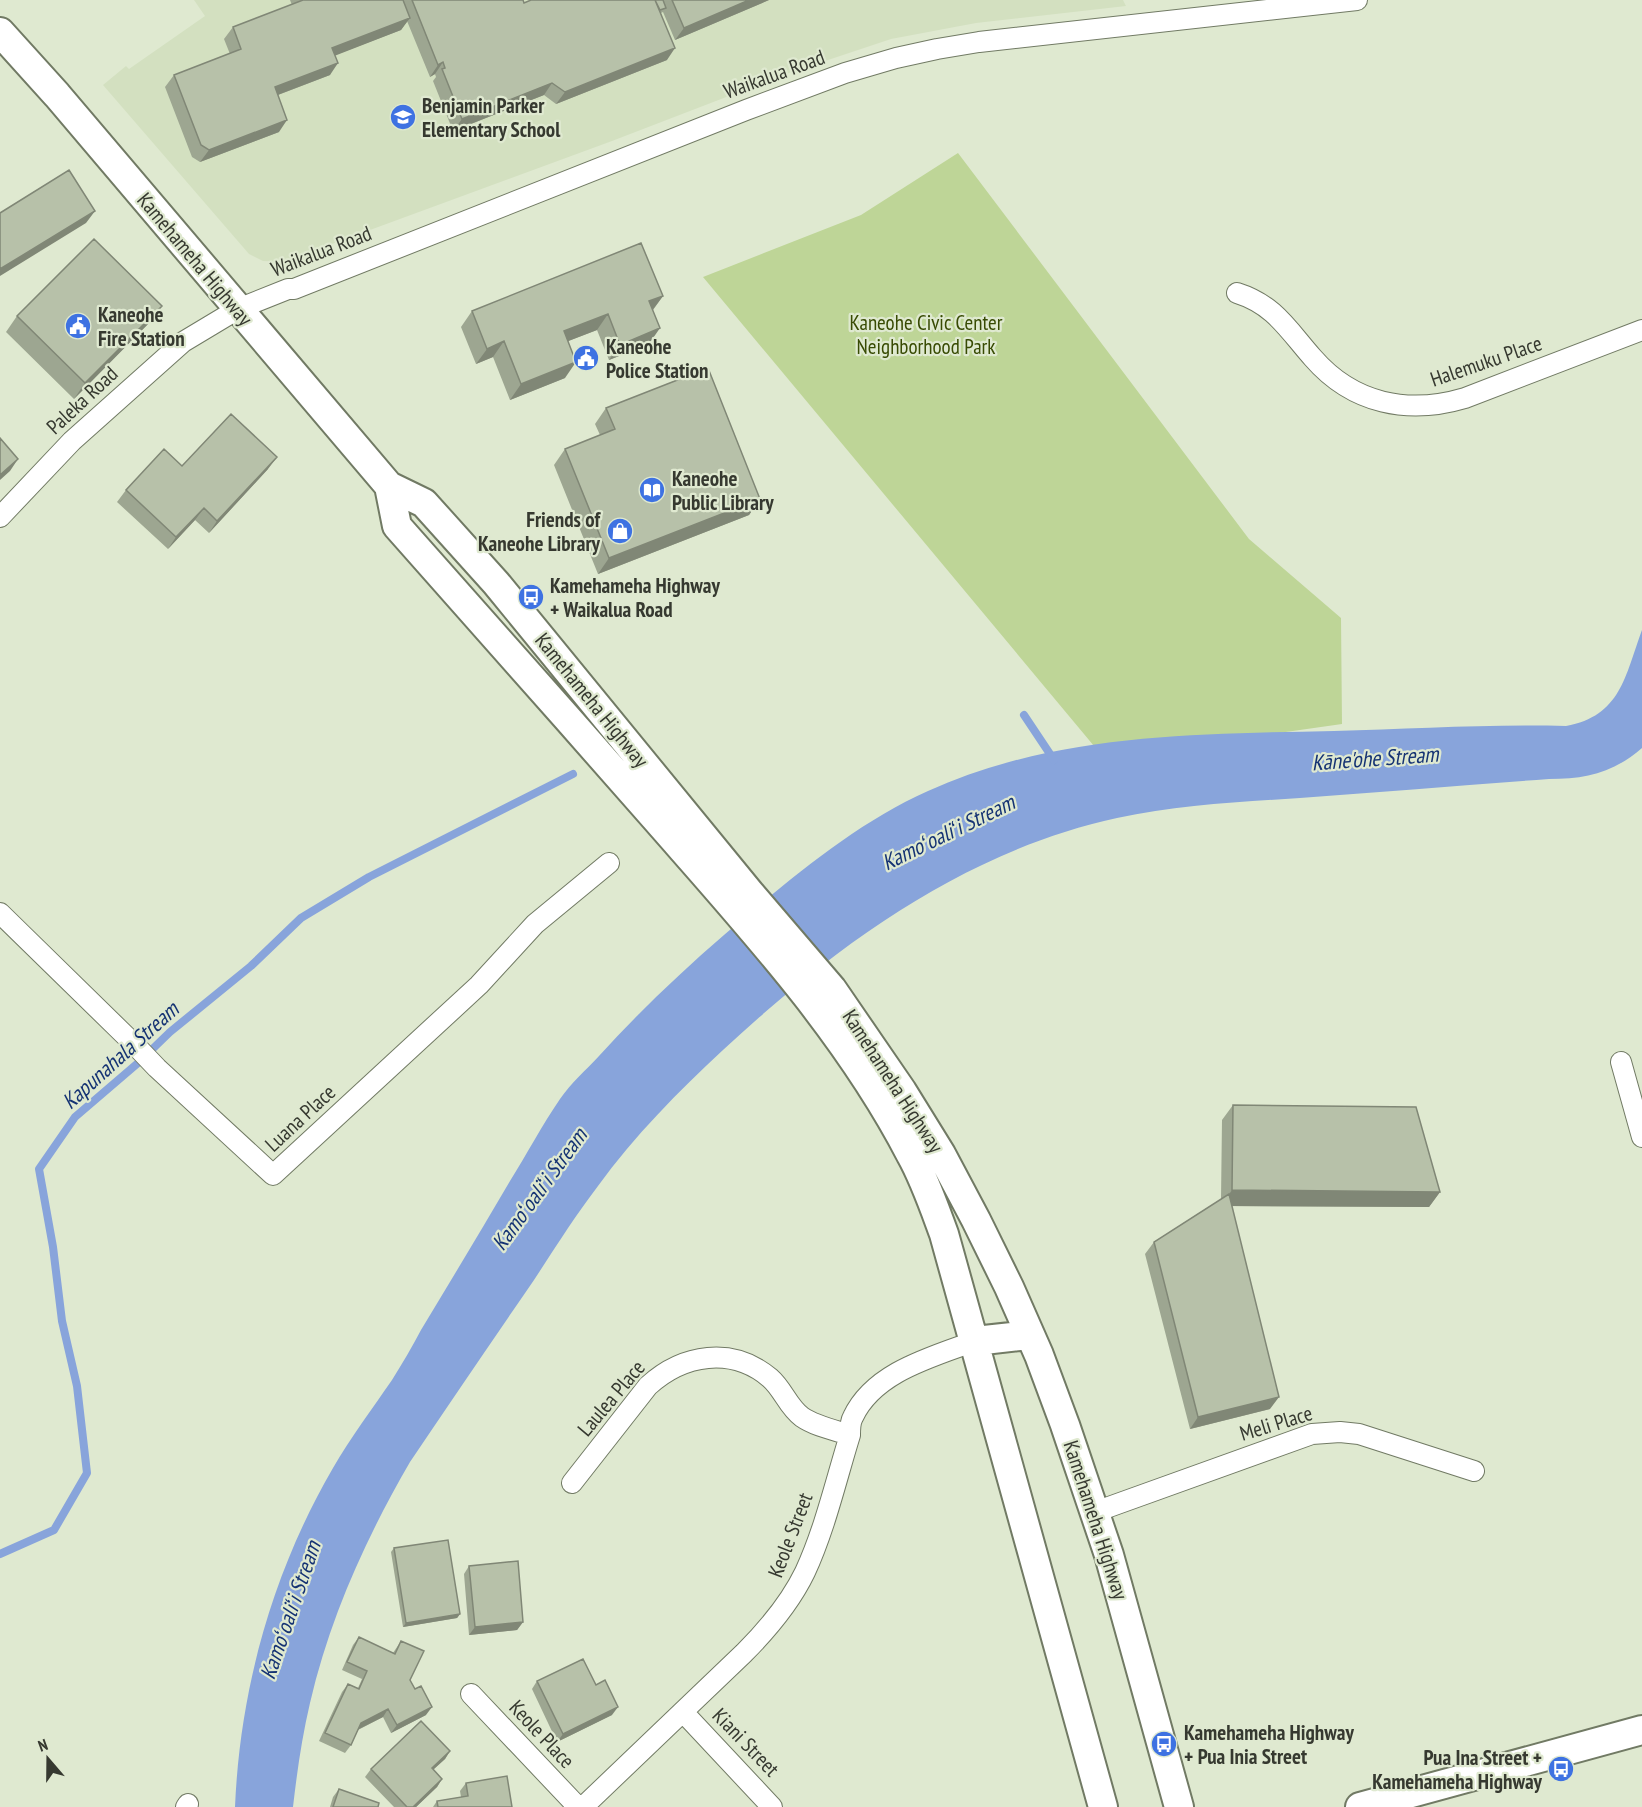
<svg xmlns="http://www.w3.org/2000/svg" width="1642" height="1807" font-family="'PT Sans Narrow',sans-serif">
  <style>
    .built { fill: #d3e0c0 }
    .green { fill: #bed597 }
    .water { fill: #88a4db }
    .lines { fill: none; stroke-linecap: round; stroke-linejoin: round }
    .stream { stroke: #88a4db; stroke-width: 8 }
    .street-casing { stroke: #717a64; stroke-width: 22 }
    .secondary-casing { stroke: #717a64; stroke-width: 32 }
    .street { stroke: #fff; stroke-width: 20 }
    .secondary { stroke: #fff; stroke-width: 28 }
    .wall { fill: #9da691 }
    .shaded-wall { fill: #808776 }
    .building { fill: #b7c1a9; stroke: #808776; stroke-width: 1.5 }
    .labels { text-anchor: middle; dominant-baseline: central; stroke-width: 4.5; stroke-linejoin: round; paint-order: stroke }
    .street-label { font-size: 21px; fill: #363930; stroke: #dfe9d0 }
    .poi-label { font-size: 21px; font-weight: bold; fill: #363930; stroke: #dfe9d0; text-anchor: start }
    .park-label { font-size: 21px; fill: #384b03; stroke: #dfe9d0 }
    .water-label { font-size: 22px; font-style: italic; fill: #153373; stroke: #dfe9d0 }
  </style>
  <rect width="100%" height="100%" fill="#dfe9d0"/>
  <path class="built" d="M194,0H1123L1126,6L976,23L891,39L789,73L612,141L283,262L263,261L249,254L103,85L126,66L129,69L205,16Z"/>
  <path class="green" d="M958,153L1249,539L1341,618L1342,724L1104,758L703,277L861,215Z"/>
  <path class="water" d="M1642,630V748C1613,773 1586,779 1549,779C1466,785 1383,792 1300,798C1239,802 1177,805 1117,818C965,851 835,946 723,1050C679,1091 634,1136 598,1186C575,1216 555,1248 534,1280C492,1341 451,1401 410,1462C366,1538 330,1617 310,1703C302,1737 297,1772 293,1807H235C240,1688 273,1571 333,1468C351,1437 372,1409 392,1380C402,1364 412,1347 421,1330C451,1280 481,1231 510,1181C527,1154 542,1125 560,1099C571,1083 586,1070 599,1056C638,1013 680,973 724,935C787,882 852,825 928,791C1056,733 1197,734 1334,731C1411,729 1489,724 1566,726C1621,716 1625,676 1642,630Z"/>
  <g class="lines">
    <path class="stream" d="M1024,715L1054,760
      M0,1554L54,1530L87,1473L77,1386L62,1321L53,1247L39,1169L75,1117L138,1063L170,1032L251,966L301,918L369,877L573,774"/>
    <g class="street-casing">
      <path id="street" d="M1237,293C1275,305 1288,330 1313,358C1353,404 1408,415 1465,398L1642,330
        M0,517L72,441L183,342L238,309L288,289H294L746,110L845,73L896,58L937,49L979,42L1357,0
        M0,913L136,1046L157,1068L273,1175L479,985L535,924L609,863
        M1621,1062L1642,1137
        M572,1483L648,1386C683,1354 732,1346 770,1378C783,1389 788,1407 802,1417C815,1426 834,1430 850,1435
        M1095,1512L1312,1434L1340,1432L1359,1434L1474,1471
        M471,1694L578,1807
        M683,1712L772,1807
        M186,1807L188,1804
        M583,1807L744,1653C768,1629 790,1603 805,1572C825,1529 836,1480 850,1435C850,1429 850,1422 853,1417C874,1372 932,1357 975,1341"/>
    </g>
    <g class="secondary-casing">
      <path id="secondary" d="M0,32L57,95L389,486L424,503L496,583L749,892L832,989L902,1091L941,1154L976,1220L1009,1287L1039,1355L1065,1425L1109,1555L1179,1807
        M389,486L397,526C484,624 570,721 656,819C747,923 847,1031 911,1155C925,1180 934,1207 944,1234L1103,1807
        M975,1341L1029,1335
        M1360,1807L1642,1730"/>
    </g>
    <use href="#street" class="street"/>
    <use href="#secondary" class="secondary"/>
  </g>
  <path class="wall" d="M290,0H523L524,3L531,0H769L675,40L663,12L661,13L667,60L556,104L544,95L453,131L433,81L436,77L435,74L430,77L407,21L401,30L335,55L330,75L278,95L279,132L200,162L192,157L165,87L174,75L230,54L224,39L233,27L292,5Z
    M663,296L653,310L649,344L609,360L597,330L568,341L565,378L510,400L493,357L476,364L461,327L472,311Z
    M17,316L151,321L74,399L6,332Z
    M606,408L760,499L749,515L598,574L554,465L565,449L600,435L595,424Z
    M182,466L268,469L209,533L195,520L168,549L117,502L126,490Z
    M1233,1105L1440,1192L1429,1207L1232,1206L1270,1409L1190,1429L1145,1254L1154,1242L1221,1199L1222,1120Z
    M394,1548L460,1614L457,1618L403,1627L391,1552Z
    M469,1566L523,1622L517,1630L469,1635L464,1574Z
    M359,1637L393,1653L401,1641L410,1680L426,1715L391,1733L383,1717L358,1730L351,1745L345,1753L319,1741L342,1692L348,1684L358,1688L362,1679L342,1670L353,1645Z
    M537,1681L596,1685L612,1715L557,1742L532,1689Z
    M450,1751L445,1759L433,1770L442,1779L437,1787L416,1807H394L365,1777L371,1769Z
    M466,1783L512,1807H433L437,1801L461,1797L460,1791Z
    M339,1789L378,1807H330L333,1797Z"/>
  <path class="shaded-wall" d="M749,0H769L675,40L684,28Z
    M410,18L401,30L324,60L332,48Z
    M675,48L667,60L556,104L565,92Z
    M443,62L435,74L430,77L438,65Z
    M338,63L330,75L267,99L275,87Z
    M552,83L544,95L453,131L462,119Z
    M287,120L279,132L200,162L209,150Z
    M95,211L86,223L0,276V269Z
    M663,296L651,312L649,301Z
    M162,306L151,321L74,399L85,383Z
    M608,314L597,330L553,347L564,331Z
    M660,328L649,344L609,360L620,345Z
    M504,341L493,357L476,364L487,349Z
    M576,362L565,378L510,400L521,384Z
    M277,457L268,469L209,533L217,521Z
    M18,459L10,471L0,480V475Z
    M760,499L749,515L598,574L609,558Z
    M204,508L195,520L168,549L176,537Z
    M1232,1190L1440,1192L1429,1207L1221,1206Z
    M1279,1397L1270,1409L1190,1429L1198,1417Z
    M460,1614L457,1618L403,1627L406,1623Z
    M523,1622L517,1630L469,1635L475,1627Z
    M432,1707L426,1715L391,1733L397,1725Z
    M618,1707L612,1715L557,1742L563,1734Z
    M388,1709L383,1717L355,1731L361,1723Z
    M450,1751L445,1759L426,1776L432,1768Z
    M442,1779L437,1787L416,1807H413Z"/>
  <path class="building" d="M303,0H403L410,18L332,48L338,63L275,87L287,120L209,150L201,145L174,75L241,49L233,27Z
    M412,0H523L524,3L531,0H655L675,48L565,92L552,83L462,119L442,69L445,68L443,62L438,65Z
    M655,0H663L666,8L660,10Z
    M672,0H749L684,28Z
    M69,170L95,211L0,269V213Z
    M94,239L162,306L85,383L17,316Z
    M641,243L663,296L649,301L660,328L620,345L608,314L564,331L576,362L521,384L504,341L487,349L472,311Z
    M708,368L760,499L609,558L565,449L615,429L606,408Z
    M231,414L277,457L217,521L204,508L176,537L126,490L164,449L182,466Z
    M0,438L18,459L0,475Z
    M1233,1105L1416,1107L1440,1192L1232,1190Z
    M1229,1194L1279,1397L1198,1417L1154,1242Z
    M448,1540L460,1614L406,1623L394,1548Z
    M518,1561L523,1622L475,1627L469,1566Z
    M359,1637L395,1654L401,1641L424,1651L410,1680L415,1689L421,1686L432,1707L397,1725L388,1709L361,1723L351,1745L325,1733L348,1684L359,1689L367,1671L347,1662Z
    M583,1659L596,1685L605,1680L618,1707L563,1734L537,1681Z
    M421,1721L450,1751L432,1768L442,1779L413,1807H407L371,1769Z
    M507,1776L512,1807H438L437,1801L468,1796L466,1783Z
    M339,1789L379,1803L378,1807H333Z"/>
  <defs>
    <g id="school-disc" transform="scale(1.35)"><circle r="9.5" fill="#3e72e2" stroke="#dfe9d0"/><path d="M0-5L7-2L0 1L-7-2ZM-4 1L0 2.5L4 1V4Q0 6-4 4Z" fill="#fff"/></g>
    <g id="civic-disc" transform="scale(1.35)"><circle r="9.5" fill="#3e72e2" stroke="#dfe9d0"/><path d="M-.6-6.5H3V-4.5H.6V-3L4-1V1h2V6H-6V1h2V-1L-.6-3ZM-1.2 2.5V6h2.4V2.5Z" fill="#fff"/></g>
    <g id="library-disc" transform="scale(1.35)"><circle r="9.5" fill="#3e72e2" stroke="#dfe9d0"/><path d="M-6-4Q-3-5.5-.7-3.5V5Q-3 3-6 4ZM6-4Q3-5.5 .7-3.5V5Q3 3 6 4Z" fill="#fff"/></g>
    <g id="shop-disc" transform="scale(1.35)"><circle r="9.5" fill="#3e72e2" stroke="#dfe9d0"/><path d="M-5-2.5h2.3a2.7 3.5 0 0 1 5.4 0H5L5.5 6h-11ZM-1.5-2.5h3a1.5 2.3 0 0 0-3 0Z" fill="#fff"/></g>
    <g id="bus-disc" transform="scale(1.35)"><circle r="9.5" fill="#3e72e2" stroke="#dfe9d0"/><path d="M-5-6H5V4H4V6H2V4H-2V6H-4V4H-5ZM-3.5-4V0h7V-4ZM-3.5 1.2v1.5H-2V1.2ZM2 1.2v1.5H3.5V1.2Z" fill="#fff"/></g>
  </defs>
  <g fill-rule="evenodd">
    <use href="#school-disc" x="403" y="117"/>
    <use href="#civic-disc" x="78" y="326"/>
    <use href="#civic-disc" x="586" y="358"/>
    <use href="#library-disc" x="652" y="490"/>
    <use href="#shop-disc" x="620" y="531"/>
    <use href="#bus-disc" x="531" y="597"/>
    <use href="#bus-disc" x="1164" y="1744"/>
    <use href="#bus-disc" x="1561" y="1769"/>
  </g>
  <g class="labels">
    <g class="street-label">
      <text transform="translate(774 74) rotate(-20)">Waikalua Road</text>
      <text transform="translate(321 251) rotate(-21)">Waikalua Road</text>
      <text transform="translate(195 259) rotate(50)">Kamehameha Highway</text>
      <text transform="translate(1486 361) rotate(-19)">Halemuku Place</text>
      <text transform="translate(82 400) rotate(-43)">Paleka Road</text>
      <text transform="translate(592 700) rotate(51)">Kamehameha Highway</text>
      <text transform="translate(893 1081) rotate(57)">Kamehameha Highway</text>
      <text transform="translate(300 1118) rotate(-43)">Luana Place</text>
      <text transform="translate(611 1398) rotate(-50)">Laulea Place</text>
      <text transform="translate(1276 1423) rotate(-17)">Meli Place</text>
      <text transform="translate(1096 1520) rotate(72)">Kamehameha Highway</text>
      <text transform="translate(790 1535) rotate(-69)">Keole Street</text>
      <text transform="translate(542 1734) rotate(47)">Keole Place</text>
      <text transform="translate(746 1742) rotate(46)">Kiani Street</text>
    </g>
    <g class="poi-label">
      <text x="422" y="105">Benjamin Parker<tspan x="422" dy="24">Elementary School</tspan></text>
      <text x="98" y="314">Kaneohe<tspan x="98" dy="24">Fire Station</tspan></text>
      <text x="606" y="346">Kaneohe<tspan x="606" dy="24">Police Station</tspan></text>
      <text x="672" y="478">Kaneohe<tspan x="672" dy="24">Public Library</tspan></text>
      <text x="600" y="519" text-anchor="end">Friends of<tspan x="600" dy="24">Kaneohe Library</tspan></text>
      <text x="550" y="585">Kamehameha Highway<tspan x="550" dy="24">+ Waikalua Road</tspan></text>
      <text x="1184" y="1732">Kamehameha Highway<tspan x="1184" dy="24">+ Pua Inia Street</tspan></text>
      <text x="1542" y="1757" text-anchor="end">Pua Ina Street +<tspan x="1542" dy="24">Kamehameha Highway</tspan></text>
    </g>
    <g class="park-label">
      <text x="926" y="322">Kaneohe Civic Center<tspan x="926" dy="24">Neighborhood Park</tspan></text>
    </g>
    <g class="water-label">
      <text transform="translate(1375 758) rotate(-4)">Kāne'ohe Stream</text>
      <text transform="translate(948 832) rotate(-26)">Kamoʻoaliʻi Stream</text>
      <text transform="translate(120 1055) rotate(-42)">Kapunahala Stream</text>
      <text transform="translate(539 1189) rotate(-54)">Kamoʻoaliʻi Stream</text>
      <text transform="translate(290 1610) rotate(-71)">Kamoʻoaliʻi Stream</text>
    </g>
  </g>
  <g transform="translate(48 1759) rotate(340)" stroke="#dfe9d0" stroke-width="4.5" paint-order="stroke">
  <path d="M0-4.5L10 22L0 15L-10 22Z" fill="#363930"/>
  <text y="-9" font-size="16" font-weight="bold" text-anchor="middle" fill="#363930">N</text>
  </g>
</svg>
